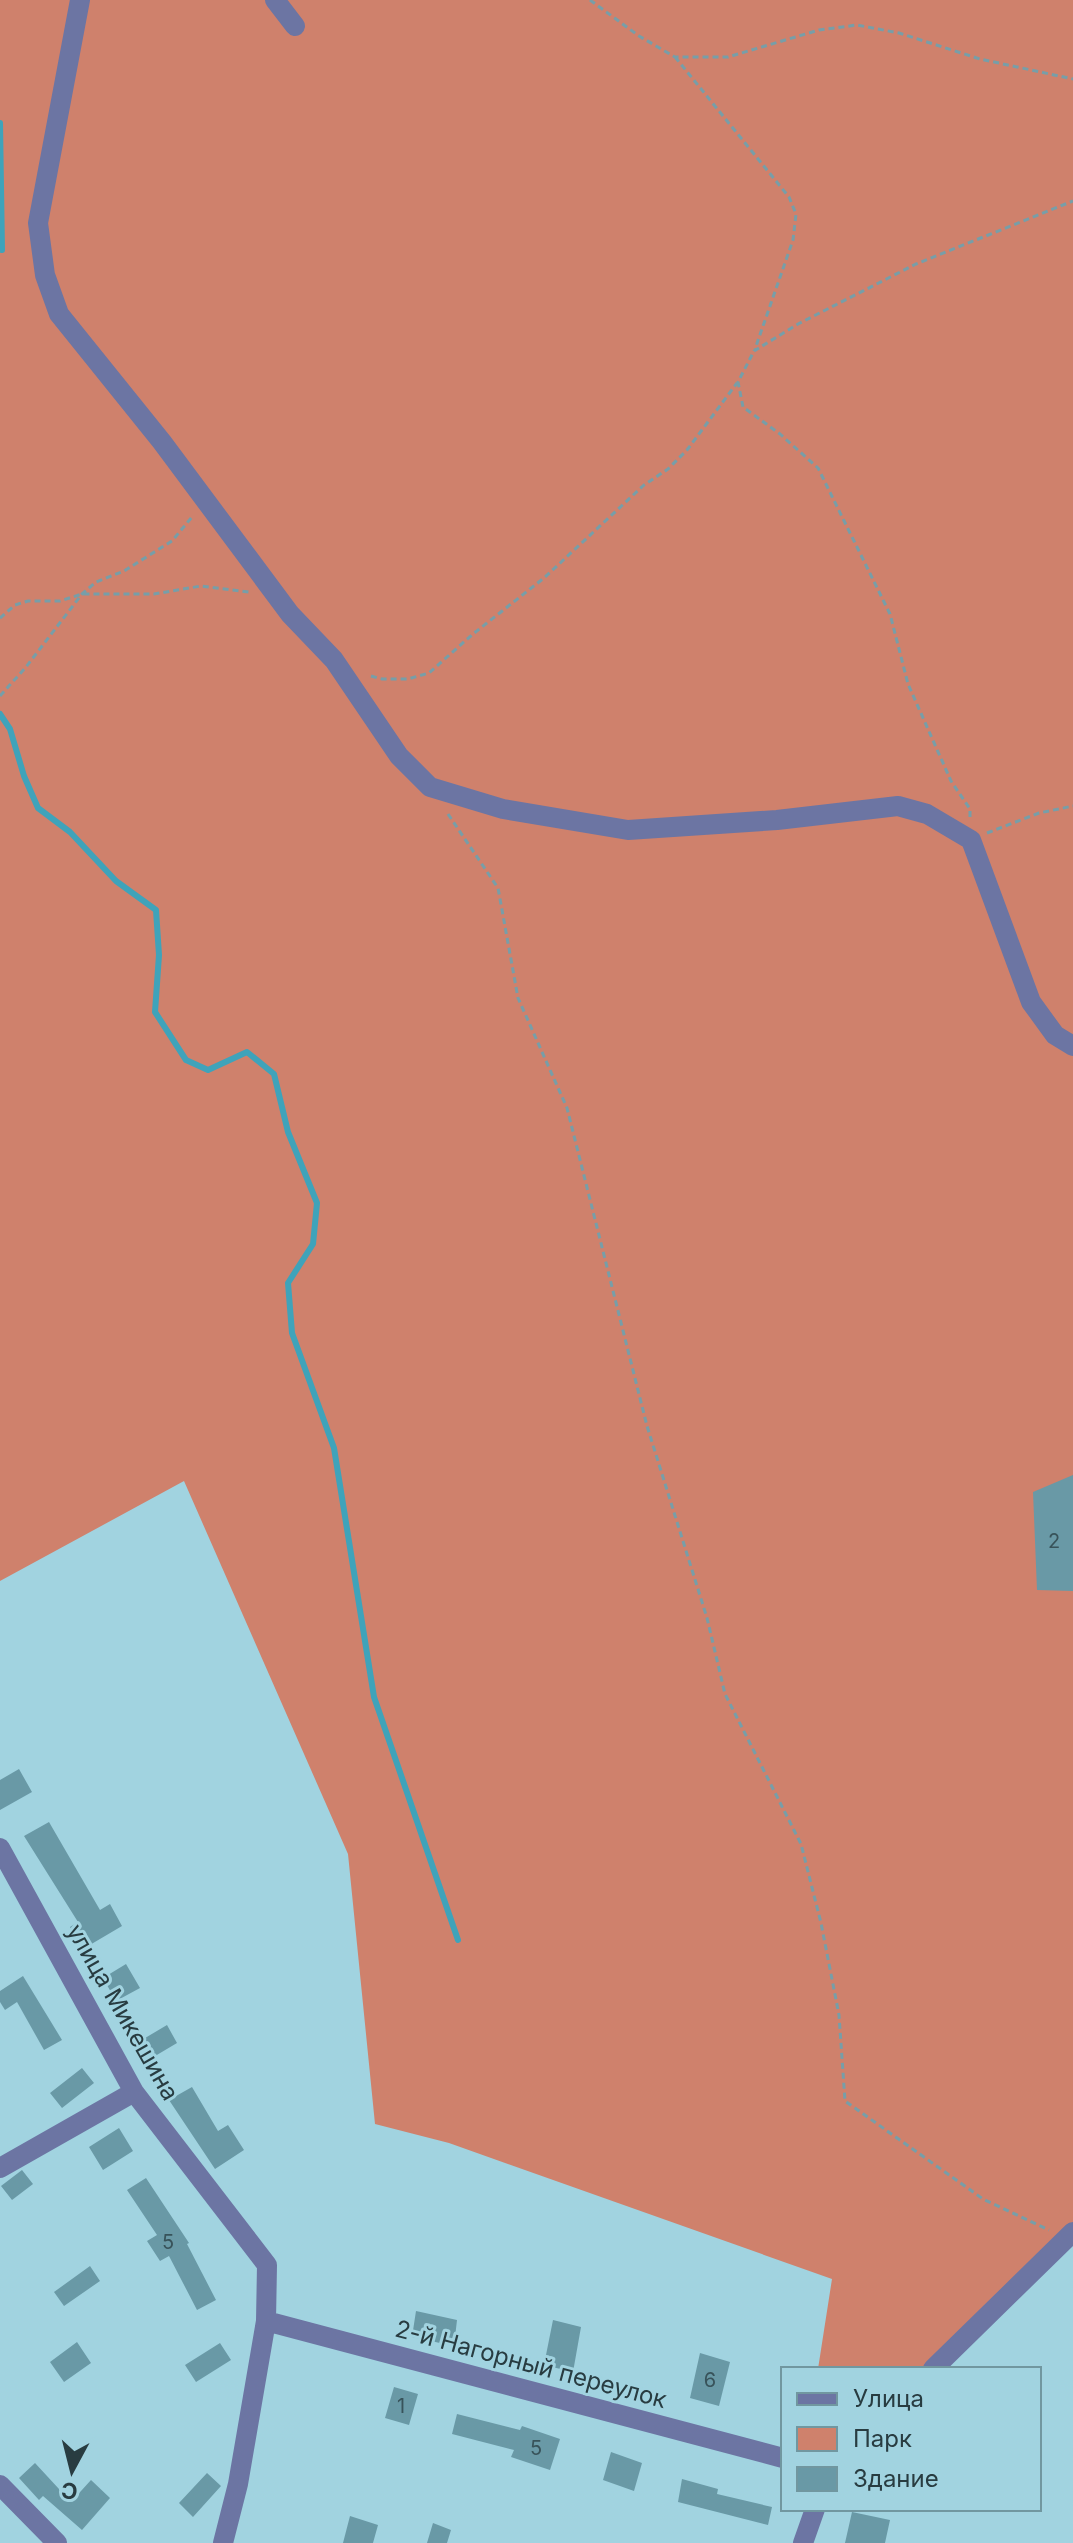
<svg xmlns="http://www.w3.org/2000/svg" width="1073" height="2543" font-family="Inter,sans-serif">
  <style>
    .green { fill: #cf816c }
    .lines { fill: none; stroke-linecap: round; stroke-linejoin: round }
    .stream { stroke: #3fa3ba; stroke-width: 6 }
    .building { fill: #6999a6 }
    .path { stroke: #779ea8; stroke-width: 3; stroke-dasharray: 6 4; stroke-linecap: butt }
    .minor { stroke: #6c75a3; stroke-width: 20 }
    .labels { text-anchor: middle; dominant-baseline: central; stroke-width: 6; stroke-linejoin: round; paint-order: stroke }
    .number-label { font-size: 20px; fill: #38535a }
    .street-label { font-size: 24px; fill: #283c41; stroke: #a1d3e0 }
  </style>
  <rect width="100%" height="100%" fill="#a1d3e0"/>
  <path class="green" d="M0,0H1073V2232L933,2369H818L832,2279L449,2143L375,2124L348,1854L184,1481L0,1581Z"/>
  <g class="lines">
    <path class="stream" d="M0,123L2,250
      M0,714L10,729L24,776L38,808L70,832L116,881L156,910L159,955L155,1012L186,1060L208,1070L247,1052L274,1074L288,1132L317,1203L313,1244L288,1283L292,1333L334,1448L374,1697L458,1940"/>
  </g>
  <path class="building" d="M1073,1475V1591L1037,1590L1033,1492Z
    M19,1769L32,1792L0,1810V1780Z
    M49,1822L100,1910L110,1904L122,1926L83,1949L70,1927L78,1922L24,1836Z
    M126,1964L140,1988L116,2001L103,1978Z
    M23,1976L62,2040L44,2050L17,2002L5,2010L0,2002V1991Z
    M167,2025L177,2043L145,2062L135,2044Z
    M82,2068L94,2083L62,2108L50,2093Z
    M192,2087L218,2131L228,2125L244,2150L215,2169L169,2100Z
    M119,2128L133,2151L103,2170L89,2147Z
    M22,2170L33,2184L12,2200L1,2186Z
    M146,2178L189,2243L187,2244L216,2300L197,2310L169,2256L160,2261L147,2241L157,2235L127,2190Z
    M90,2266L100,2281L64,2306L54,2292Z
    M416,2311L457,2320L454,2346L412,2337Z
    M553,2320L581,2327L573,2372L544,2365Z
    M77,2342L91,2363L64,2382L50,2362Z
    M220,2343L231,2360L196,2382L185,2365Z
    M700,2353L730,2362L719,2406L690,2398Z
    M394,2387L418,2394L409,2425L385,2418Z
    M457,2414L520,2430L522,2426L560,2439L550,2470L511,2457L514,2450L452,2434Z
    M611,2452L642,2463L634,2491L603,2480Z
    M35,2463L71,2502L91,2480L110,2498L82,2530L43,2496L39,2500L19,2478Z
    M207,2473L221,2486L193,2517L179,2503Z
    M682,2479L718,2489L717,2494L772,2507L768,2525L678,2502Z
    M852,2512L890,2520L885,2543H845Z
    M350,2516L378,2525L373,2543H343Z
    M433,2523L451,2530L447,2543H427Z"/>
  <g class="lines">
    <path class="path" d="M590,0L639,36L675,57H728L819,30L857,25L899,33L980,59L1073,79
      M675,57L789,197L796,214L793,240L755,349
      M0,618L15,605L28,601H60L82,594H154L201,586L249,592
      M371,676L382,679H408L429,673L473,634L544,578L644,485L668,469L687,450L737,383
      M0,696L26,667L82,594L96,582L124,571L172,541L192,517
      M448,814L498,888L518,998L567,1108L647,1426L707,1618L725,1694L801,1844L821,1923L839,2015L845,2101L983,2199L1049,2230
      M970,817V809L951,781L908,684L890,614L818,468L780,434L743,407L738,382L754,351L798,324L916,264L1073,201
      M987,833L1039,813L1073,806"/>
    <path class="minor" d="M80,0L38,223L45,275L59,314L162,442L290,614L334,660L399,756L430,787L503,809L628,830L777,820L898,806L927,814L971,840L1031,1002L1055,1035L1073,1046
      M275,0L295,26
      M0,1848L134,2092L267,2265L266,2321L238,2484L223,2543
      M0,2168L134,2092
      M266,2321L783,2458
      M933,2369L1073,2232
      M0,2485L57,2543
      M803,2543L815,2509"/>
  </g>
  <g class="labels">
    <g class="number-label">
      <text x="1054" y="1541">2</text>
      <text x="168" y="2242">5</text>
      <text x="710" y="2380">6</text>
      <text x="401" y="2406">1</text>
      <text x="536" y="2448">5</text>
    </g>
    <g class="street-label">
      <text transform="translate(123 2012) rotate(60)">улица Микешина</text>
      <text transform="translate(531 2364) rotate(15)">2-й Нагорный переулок</text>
    </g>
  </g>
  <rect x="781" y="2367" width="260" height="144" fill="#a1d3e0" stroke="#7197a0" stroke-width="2"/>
  <rect x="797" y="2393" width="40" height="12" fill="#6c75a3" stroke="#7197a0" stroke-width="2"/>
  <text x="853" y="2407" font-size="24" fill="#283c41">Улица</text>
  <rect x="797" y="2427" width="40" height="24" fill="#cf816c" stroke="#7197a0" stroke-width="2"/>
  <text x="853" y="2447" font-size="24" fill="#283c41">Парк</text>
  <rect x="797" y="2467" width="40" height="24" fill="#6999a6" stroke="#7197a0" stroke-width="2"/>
  <text x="853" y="2487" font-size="24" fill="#283c41">Здание</text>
  <g transform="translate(72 2471) rotate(187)" stroke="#a1d3e0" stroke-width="6" paint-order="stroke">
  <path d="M0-6L14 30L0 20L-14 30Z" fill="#283c41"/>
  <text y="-12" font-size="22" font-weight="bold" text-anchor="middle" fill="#283c41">С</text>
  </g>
</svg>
